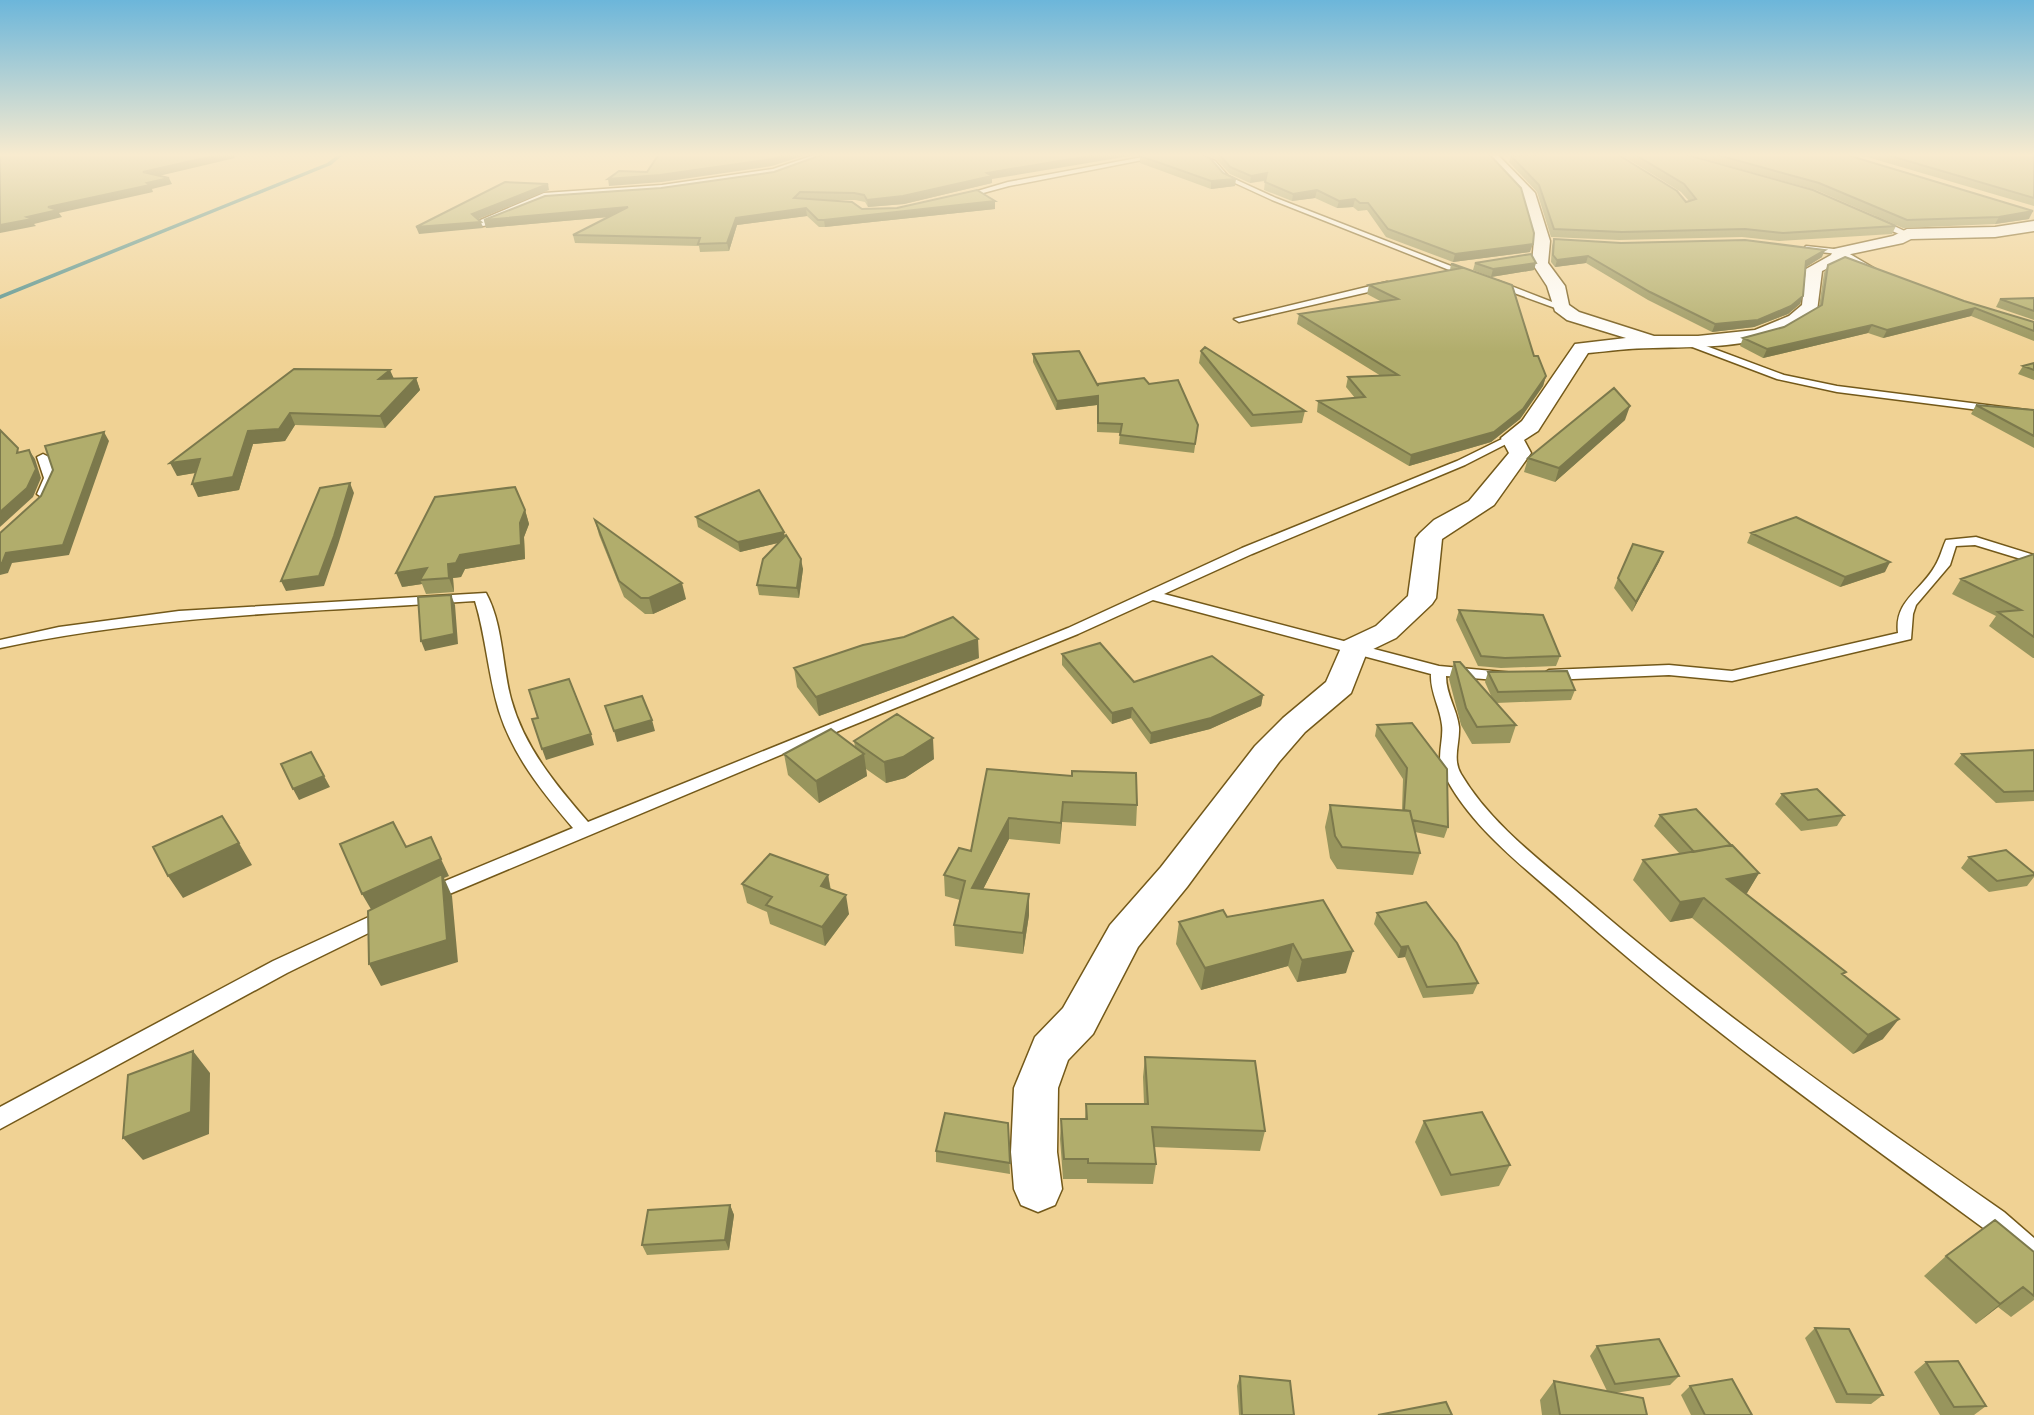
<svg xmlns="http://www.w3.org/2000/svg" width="2034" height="1415" font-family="Spectral,serif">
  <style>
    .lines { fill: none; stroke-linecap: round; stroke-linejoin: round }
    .stream { fill: #468b8c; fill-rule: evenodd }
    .lane-casing { stroke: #73591a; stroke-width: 3 }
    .street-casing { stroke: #73591a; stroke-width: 3 }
    .lane { fill: #fff; fill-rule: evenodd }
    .street { fill: #fff; fill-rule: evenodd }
    .wall { fill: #98955d }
    .shaded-wall { fill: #7c794c }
    .building { fill: #b1ad6c; stroke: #7c794c; stroke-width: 2 }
  </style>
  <rect width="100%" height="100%" fill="#f0d294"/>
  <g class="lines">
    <path class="stream" d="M339,154H344L331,165L0,299V295L327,163Z"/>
    <g class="lane-casing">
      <path id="lane" d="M1159,154H1173L1009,186L961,199L957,197L1008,182Z
        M1189,154H1198L1215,161L1228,176L1276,198L1474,275L1467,277L1272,200L1224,178L1211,163Z
        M1871,218H1877L1911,234L1904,236L1871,222Z
        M1806,246L1843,250L1877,270L1870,272L1838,254L1803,250Z
        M1492,281H1498L1565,307L1558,309L1492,285Z
        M1387,282L1390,283V287L1239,322L1234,319Z
        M1690,340L1784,375L1837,386L2034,411V417L1837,392L1777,379L1687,345L1685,343Z
        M1508,436L1518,438L1465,465L1252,554L1164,594L1439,666L1514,673L1517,676L1509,681L1446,676C1446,695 1457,709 1459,727C1460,743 1452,759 1461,774C1491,825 1544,863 1588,901C1719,1014 1862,1113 2004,1212L2034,1238V1267L2025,1263L1986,1230C1844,1126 1700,1024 1568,906C1524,867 1469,826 1443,772C1436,757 1444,740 1442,725C1440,707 1430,692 1431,674L1153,600L1078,634L809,743L428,903L421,901L419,896L421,891L573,828C543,793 513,756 499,711C488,675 486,637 475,601C315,612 158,614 0,648V640L59,627L179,611L486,593C503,624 502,665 511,699C524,747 556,785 588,822L1068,628L1242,548L1457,461Z
        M43,454L49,457L56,478L49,494L43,498L37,494L44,478L37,457Z
        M1976,537L2034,555V563L1975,545L1956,546L1950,565L1916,605L1913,614L1911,639L1732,681L1669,675L1549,680L1541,675L1549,670L1669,665L1732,671L1898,633C1894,601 1921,591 1935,566C1940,558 1942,549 1946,540Z
        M386,909L393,911L396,916L393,921L287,973L0,1129V1107L273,961Z"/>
    </g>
    <g class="street-casing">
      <path id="street" d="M817,154H836L775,177L662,193L546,201L488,225L483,226L476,222L544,193L662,185L773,169Z
        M1484,154H1497L1535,193L1550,241L1548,263L1565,286L1569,305L1579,312L1654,336H1698L1755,330L1789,316L1802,305L1806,269L1831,255L1834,249L1893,236L1907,229L1995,227L2034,221V231L1995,237L1911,239L1903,243L1846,255L1843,261L1822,271L1817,311C1769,350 1712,346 1653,348C1631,348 1610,351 1588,353L1538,431L1524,440L1531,453L1494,505L1442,539L1436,598L1432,604L1396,638L1367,652L1351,693L1305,732L1279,762L1187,887L1138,947L1093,1034L1068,1060L1058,1088L1057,1152L1062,1189L1055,1205L1038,1212L1021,1205L1014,1189L1011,1152L1014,1088L1035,1037L1063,1008L1110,925L1161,867L1255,746L1283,718L1326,682L1344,641L1376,626L1408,596L1416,538L1420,533L1434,520L1469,501L1509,453L1501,438L1522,421L1575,344L1626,338L1567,320L1555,311L1547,286L1532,263L1534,241L1521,194Z"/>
    </g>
    <use href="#lane" class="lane"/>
    <use href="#street" class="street"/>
  </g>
  <path class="wall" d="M1205,154H1489L1530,252L1453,262L1386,237L1367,210L1358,211L1353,207L1337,208L1315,198L1292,201L1264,190L1265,181L1250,183L1230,174L1216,159Z
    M1620,154H1684L1896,226L1892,234L1779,241L1742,237L1619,240L1551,237L1537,192L1509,162L1511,156L1686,202L1689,201L1681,192Z
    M1687,154H1844L2029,219L1995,224L1903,228L1816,190Z
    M1857,154H2034V206Z
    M1140,156L1235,186L1211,189L1140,163Z
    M774,172L992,179V183L904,204L868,207L865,202L855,200H819L862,209L897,208L995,201V209L825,227H819L807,216L737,225L729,251L700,252L699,246L575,243L573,235L609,217L486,228L484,220L661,188Z
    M1554,239L1822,257L1806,267L1800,304L1788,314L1754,327L1712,332L1648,300L1586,263L1555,267L1551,262L1552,246Z
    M1475,263L1534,270L1491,277L1473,270Z
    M1451,264L1512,285L1534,356L1546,376L1543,386L1520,419L1491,442L1409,466L1317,412L1318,401L1355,398L1346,387L1348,377L1381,376L1297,324L1299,314L1382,302L1367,294L1369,285L1450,270Z
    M1828,265L1964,301L2034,322V341L1971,316L1883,338L1868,333L1763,358L1740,346L1743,338L1784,327L1819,307L1824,273Z
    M2034,298V320L1996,307L2000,299Z
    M1201,351L1305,411L1302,423L1251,427L1199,363Z
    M1033,354L1098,386L1149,384L1198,425L1194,453L1119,444L1120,433L1097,432V405L1056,410L1033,362Z
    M2034,363V380L2018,374L2023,366Z
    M294,369L393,378H416L420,390L385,428L295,425L285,441L253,444L239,490L198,497L195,473L177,476Z
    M1976,405L2034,410V448L1971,414Z
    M1625,420L1555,482L1524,472L1528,458Z
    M525,510L529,524L524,537L525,559L465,569L461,577L453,578L454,592L426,594L422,584L402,587Z
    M696,517L785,536L803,569L799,598L759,595L757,585L778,543L740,552L698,527Z
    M595,520L686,599L653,614H645L624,597L599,535Z
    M1751,533L1885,572L1840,587L1747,543Z
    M1663,552L1659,562L1632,612L1614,588L1618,578Z
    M2034,554V658H2033L1989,626L1996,616L1952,594L1961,579Z
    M1459,610L1560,656L1556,666L1501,668L1478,666L1456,620Z
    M1062,654L1134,682L1263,695L1261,706L1210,729L1150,744L1131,718L1112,724L1062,665Z
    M979,658L819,716L797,687L794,668Z
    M1454,662L1492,698L1485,682L1488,672L1575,690L1571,700L1496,703L1516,725L1510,743L1472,744L1461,725L1449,679Z
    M1377,725L1448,827L1444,838L1415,832L1420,853L1413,875L1337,869L1330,858L1325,827L1330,805L1402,810L1403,779L1375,736Z
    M854,741L934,759L905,778L886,783L866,769L867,776L819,803L788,775L784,754L855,747Z
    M2034,750V801L1996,803L1954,764L1962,754Z
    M987,769L1137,805L1136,826L1062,822L1060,844L1009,839L983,889L1029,915L1023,954L955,946L954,925L960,900L945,896L944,875L971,851Z
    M1782,794L1844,815L1837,826L1801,831L1775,804Z
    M1660,815L1759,873L1747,893H1745L1844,975L1883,1039L1853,1054L1692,918L1670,922L1633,880L1643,860L1680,854L1654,826Z
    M1969,857L2034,873V877L2027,886L1989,892L1961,868Z
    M828,875L831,890L849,914L825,946L770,924L767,912L747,903L742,884Z
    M1323,900L1346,973L1297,982L1288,966L1201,990L1176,944L1179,922L1227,917Z
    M1377,913L1478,983L1473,994L1423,998L1405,957L1398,958L1374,924Z
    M1145,1057L1265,1131L1260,1151L1154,1147L1156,1164L1153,1184L1087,1183V1179H1063L1060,1139L1061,1119H1085L1086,1104H1144L1143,1077Z
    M1424,1121L1510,1165L1499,1186L1441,1196L1415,1142Z
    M1008,1123L1010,1174L936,1162V1151Z
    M730,1205L734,1215L729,1250L647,1255L642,1245Z
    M2034,1252V1300L2011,1317L1998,1307L1976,1324L1924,1276L1946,1256Z
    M1815,1328L1883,1395L1871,1404L1836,1403L1805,1338Z
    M1597,1346L1679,1376L1670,1385L1614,1393L1647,1415H1542L1540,1400L1554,1381L1607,1391L1590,1356Z
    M1926,1362L1986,1406L1974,1415H1940L1914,1372Z
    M1240,1376L1294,1415H1239L1237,1386Z
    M1690,1386L1752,1415H1691L1681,1395Z"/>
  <path class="shaded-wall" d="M222,154H234L235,158L146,179L143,172Z
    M787,154H809L772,166L662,182L609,186L608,179Z
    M1101,154H1142L992,179V183L904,204L868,207L867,200L987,173Z
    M1267,173L1266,180L1250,183L1251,176Z
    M169,178L172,184L152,189L153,192L59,213L62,217L34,224L36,226L0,233V225L27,217L48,207Z
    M1236,179L1235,186L1211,189V181Z
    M548,184L549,190L474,221L472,214Z
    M1317,190L1315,198L1292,201L1293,194Z
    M1355,199L1353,207L1337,208L1339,201Z
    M995,201V209L825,227L824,220Z
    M628,207L630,215L486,228L484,220Z
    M806,208L807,216L737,225L729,251L727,243L736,218Z
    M2033,211L2029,219L1995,224L1999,217Z
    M481,222L483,228L419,234L416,227Z
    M1533,244L1530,252L1453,262L1455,254Z
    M1825,250L1822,257L1803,269L1806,261Z
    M1588,256L1586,263L1555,267L1557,260Z
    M1536,263L1534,270L1491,277L1493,269Z
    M1803,296L1800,304L1788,314L1754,327L1712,332L1715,324Z
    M1975,308L1971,316L1883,338L1887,330Z
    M1872,325L1868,333L1763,358L1767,349Z
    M390,370L395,381L379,379Z
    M1546,376L1543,386L1520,419L1491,442L1409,466L1411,455Z
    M416,378L420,390L385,428L380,416Z
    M1098,396L1097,405L1056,410L1057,401Z
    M1630,406L1625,420L1555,482L1559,468Z
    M290,413L295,425L285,441L253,444L239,490L198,497L192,484L248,431Z
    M104,432L109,441L69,555L12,563L8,573L0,575V563L6,553Z
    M29,450L35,459L41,478L33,497L0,527V512Z
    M200,459L206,471L177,476L170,463Z
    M350,483L354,493L338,545L324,586L286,591L281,581Z
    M525,510L529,524L524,537L525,559L465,569L461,577L453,578L454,592L449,578L448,564L460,555L520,523Z
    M784,532L786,541L740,552L738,542Z
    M1663,552L1659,562L1632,612L1636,602Z
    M801,559L803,569L799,598L797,588Z
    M1890,562L1885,572L1840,587L1845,577Z
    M427,568L420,580L422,584L402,587L396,573Z
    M682,583L686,599L653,614L649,598Z
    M451,595L455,605L458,644L425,651L421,641Z
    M978,639L979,658L819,716L816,697Z
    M1263,695L1261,706L1210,729L1150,744L1151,733Z
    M1132,708L1131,718L1112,724V713Z
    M652,720L655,731L617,742L614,731Z
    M591,734L594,745L546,760L542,749Z
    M933,738L934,759L905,778L886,783L884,762Z
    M864,754L867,776L819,803L816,781Z
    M324,776L330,787L299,800L293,789Z
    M1063,802L1062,822L1060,844L1061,823Z
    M1009,818V839L973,909L972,888Z
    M239,843L252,865L183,898L168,876Z
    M441,859L449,876L444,878L452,896L458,962L381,986L369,964L372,911L362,894Z
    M1759,873L1747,893L1716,899L1727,879Z
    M828,875L831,894L821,886Z
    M1029,894V915L1023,954V933Z
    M846,895L849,914L825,946L822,927Z
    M1704,898L1692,918L1670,922L1680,902Z
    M1293,944L1288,966L1201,990L1205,968Z
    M1408,946L1405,957L1398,958L1401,947Z
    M1353,951L1346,973L1297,982L1302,960Z
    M1899,1019L1883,1039L1853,1054L1868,1035Z
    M193,1051L210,1073L209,1134L143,1160L123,1138Z
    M730,1205L734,1215L729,1250L725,1240Z
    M2023,1287L1998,1307L1976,1324L2000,1304Z"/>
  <path class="building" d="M0,154H222L143,172L169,178L147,183L150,185L48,207L58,210L27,217L32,219L0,225Z
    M659,154H787L772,159L660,175L608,179L619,171L647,172Z
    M824,154H1101L987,173L992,176L903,196L867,200L864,195L854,193L800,192L794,198L852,202L862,209L897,208L977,190L995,201L824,220H818L806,208L736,218L727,243L698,244L700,238L573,235L628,207L484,220L545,196L661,188L774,172Z
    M1148,154H1201L1210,158L1223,173L1236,179L1211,181L1140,156Z
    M1219,154H1489L1521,188L1534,233L1533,244L1455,254L1388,229L1368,203H1360L1355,199L1339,201L1317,190L1293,194L1265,182L1267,173L1251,176L1230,167Z
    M1559,154H1617L1677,191L1686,202L1696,199L1684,184L1634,154H1684L1813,190L1896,226L1783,233L1745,229L1622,232L1554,229L1539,185L1511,156Z
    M1714,154H1844L2033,211L1999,217L1907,220L1819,183Z
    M1884,154H2034V198Z
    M505,182L548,184L472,214L481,222L416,227Z
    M1554,239L1621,243L1745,240L1825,250L1806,261L1803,296L1791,306L1758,320L1715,324L1650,292L1588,256L1557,260L1553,255Z
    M1531,254L1536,263L1493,269L1475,263Z
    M1845,257L1964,301L2034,322V331L1975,308L1887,330L1872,325L1767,349L1743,338L1784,327L1822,305L1828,265Z
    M1451,264H1453L1512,285L1534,356H1538L1546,376L1523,409L1494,432L1411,455L1318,401L1365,397L1348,377L1398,375L1299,314L1398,299L1369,285L1462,268Z
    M2034,298V311L2000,299Z
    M1205,347L1305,411L1253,415L1201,351Z
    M1079,351L1098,386V384L1144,378L1149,384L1178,380L1198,425L1195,444L1120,435L1122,424L1098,423V396L1057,401L1033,354Z
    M2034,363V370L2023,366Z
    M294,369L390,370L379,379L416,378L380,416L290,413L279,429L248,431L233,477L192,484L200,459L170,463Z
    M1614,388L1630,406L1559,468L1528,458Z
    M1976,405L2034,410V436Z
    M0,430L18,448L17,453L29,450L36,469L27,488L0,512Z
    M104,432L63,545L6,553L2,563H0V533L41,496L53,470L45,446Z
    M350,483L334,536L319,576L281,581L320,488Z
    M515,487L525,510L520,523L521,545L460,555L456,563L448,564L449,578L420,580L427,568L396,573L435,497Z
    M759,490L784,532L738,542L696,517Z
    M1796,517L1890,562L1845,577L1751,533Z
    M595,520L682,583L649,598H641L619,581Z
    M786,535L801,559L797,588L757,585L763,559Z
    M1633,544L1663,552L1636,602L1618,578Z
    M2034,554V637L1998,612L2021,610L1961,579Z
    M451,595L454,634L421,641L418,597Z
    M1459,610L1543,615L1560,656L1505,658L1481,656Z
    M953,617L978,639L816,697L794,668L863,645L904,637Z
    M1100,643L1134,682L1212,656L1263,695L1211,718L1151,733L1132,708L1112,713L1062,654Z
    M1454,662H1460L1516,725L1477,727L1466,708Z
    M1567,671L1575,690L1498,692L1488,672Z
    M569,679L591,734L542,749L532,719L538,718L529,690Z
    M642,696L652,720L614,731L605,706Z
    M897,714L933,738L903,757L884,762L854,741Z
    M1412,723L1447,769L1448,827L1412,820L1410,811L1404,810L1407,768L1377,725Z
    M831,729L864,754L816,781L784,754Z
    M2034,750V791L2004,792L1962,754Z
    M311,752L324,776L293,789L281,764Z
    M987,769L1072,776V771L1136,773L1137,805L1063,802L1061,823L1009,818L972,888L1029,894L1023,933L954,925L965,881L944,875L959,848L971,851Z
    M1817,789L1844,815L1808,820L1782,794Z
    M1330,805L1410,811L1420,853L1342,847L1335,836Z
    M1696,809L1731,845L1694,852L1660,815Z
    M222,816L239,843L168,876L153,847Z
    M393,822L406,847L431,837L441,859L362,894L340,844Z
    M1732,845L1759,873L1727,879L1846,972L1842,974L1899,1019L1868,1035L1704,898L1680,902L1643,860Z
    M2006,850L2034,873V875L1997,881L1969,857Z
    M770,854L828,875L821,886L846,895L822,927L766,905L772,897L742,884Z
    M442,874L447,940L369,964L368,911Z
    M1323,900L1353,951L1302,960L1293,944L1205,968L1179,922L1223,910L1227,917Z
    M1426,902L1457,943L1478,983L1427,987L1408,946L1401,947L1377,913Z
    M193,1051L191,1112L123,1138L128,1075Z
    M1145,1057L1255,1061L1265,1131L1152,1127L1156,1164L1088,1163V1159H1064L1061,1119H1087L1086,1104H1148Z
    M1482,1112L1510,1165L1451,1175L1424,1121Z
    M945,1113L1008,1123L1010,1163L936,1151Z
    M730,1205L725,1240L642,1245L648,1210Z
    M1995,1220L2034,1252V1296L2023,1287L2000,1304L1946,1256Z
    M1815,1328L1849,1329L1883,1395L1847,1394Z
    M1659,1339L1679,1376L1615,1384L1597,1346Z
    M1958,1361L1986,1406L1954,1407L1926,1362Z
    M1240,1376L1290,1381L1294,1415H1242Z
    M1732,1379L1752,1415H1705L1690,1386Z
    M1554,1381L1643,1398L1647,1415H1560Z
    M1446,1402L1452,1415H1378Z"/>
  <linearGradient id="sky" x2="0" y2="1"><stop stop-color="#6cb6da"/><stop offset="0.44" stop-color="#f8ebcf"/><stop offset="1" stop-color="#f8ebcf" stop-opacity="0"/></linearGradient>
  <rect width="2034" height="352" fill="url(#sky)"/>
</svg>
